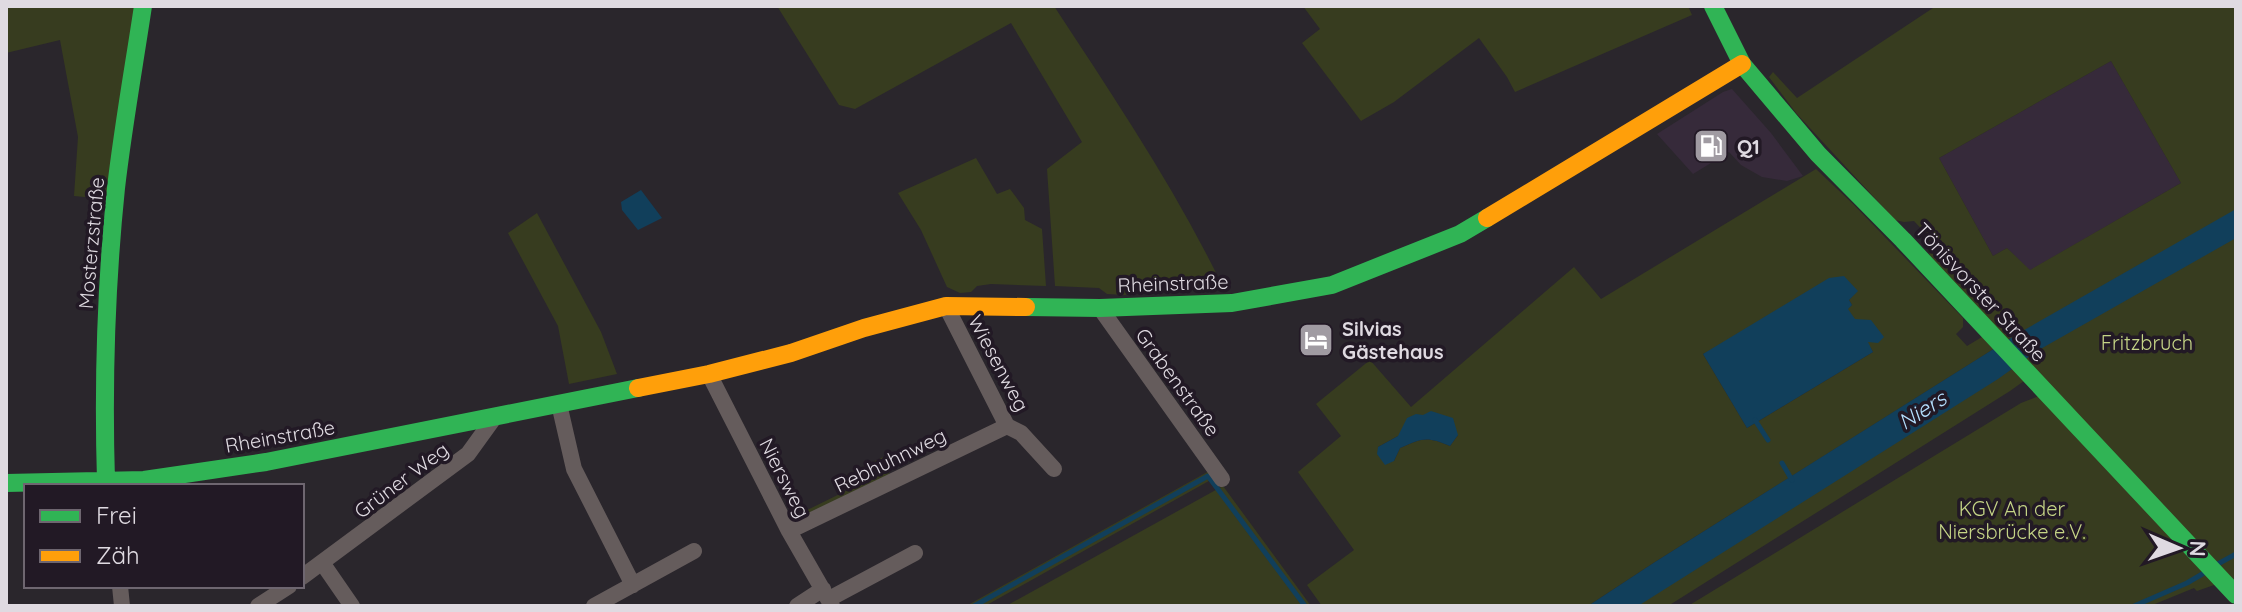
<svg xmlns="http://www.w3.org/2000/svg" width="2242" height="612" font-family="Quicksand,sans-serif">
  <style>
    .built { fill: #362a3a }
    .green { fill: #373c1f; fill-rule: evenodd }
    .water { fill: #113f5b }
    .lines { fill: none; stroke-linecap: round; stroke-linejoin: round }
    .stream { stroke: #113f5b; stroke-width: 5 }
    .street { stroke: #655c5c; stroke-width: 16 }
    .fast { stroke: #30b455; stroke-width: 18 }
    .slow { stroke: #ff9f0a; stroke-width: 18 }
    .labels { text-anchor: middle; dominant-baseline: central; stroke-width: 7; stroke-linejoin: round; paint-order: stroke }
    .poi-label { font-size: 20px; font-weight: bold; fill: #dfdae1; stroke: #221925; text-anchor: start }
    .street-label { font-size: 20px; fill: #dfdae1; stroke: #221925 }
    .park-label { font-size: 20px; fill: #c5d586; stroke: #221925 }
    .water-label { font-size: 22px; font-style: italic; fill: #b4dffe; stroke: #221925 }
  </style>
  <rect width="100%" height="100%" fill="#2a262c"/>
  <path class="built" d="M2111,61L2181,183L2029,271L2007,248L1993,256L1939,158Z
    M1732,89L1771,133L1803,176L1787,181L1762,177L1741,165L1729,152L1693,174L1657,134L1723,92Z"/>
  <path class="green" d="M6,6H135L107,199L74,196L78,137L60,40L6,53Z
    M777,6H1054C1113,96 1175,188 1222,285L1155,288L1125,295L1107,294L1099,288L1055,286L1047,169L1082,142L1011,23L855,109L839,105Z
    M1303,6H1688L1692,15L1515,92L1507,77L1479,38L1394,102L1361,121L1302,43L1320,29Z
    M1936,6H2236V582L2217,584L2197,591L2194,588L2150,606H1688L2021,403L2039,396L2038,371L2010,391L1668,606H1637L2016,335L1655,562L1588,606H1322L1307,585L1354,550L1298,472L1341,436L1316,404L1370,360L1411,407L1574,267L1601,299L1816,169L1853,204L1963,318V327L1956,334L1967,346L1997,328L1930,256L1926,243L1927,235L1914,221L1904,222L1895,220L1796,113L1769,77L1773,72L1797,98ZM2111,61L2181,183L2030,270L2007,248L1993,256L1939,158ZM1857,291L1849,300L1852,305L1847,309L1873,352L1747,428L1703,354ZM1458,435L1450,446C1427,436 1422,438 1400,448L1394,461L1378,447L1398,436Z
    M976,158L997,194L1010,189L1024,208L1025,220L1042,229L1046,286L991,284L977,286L971,292L960,293L947,287L921,230L898,193Z
    M537,213L601,332L617,374L569,384L558,326L508,233Z
    M883,457L891,461L893,467L887,477L801,519L793,517L852,488L846,475Z
    M1211,470L1216,477L985,606H966Z
    M1223,486L1311,606H1006Z"/>
  <path class="water" d="M641,190L662,218L638,230L622,210L621,202Z
    M2236,209V238L2037,351L1998,379L1638,606H1588L1655,562L2019,333Z
    M1844,276L1858,291L1849,300L1852,305L1848,309L1855,319L1871,320L1884,337L1878,343L1868,342L1873,352L1747,428L1703,354L1829,278Z
    M1431,411L1453,418L1458,435L1450,446C1427,436 1422,438 1400,448L1394,461L1385,465L1377,454L1378,447L1398,436L1407,418L1416,414L1423,415Z"/>
  <g class="lines">
    <path class="stream" d="M1755,420L1768,440
      M1782,463L1792,480
      M2216,565L2236,554
      M974,606L1208,476L1305,606
      M2134,606L2187,583L2204,573"/>
    <path class="street" d="M946,306L1007,426L1021,433L1054,469
      M1100,308L1222,479
      M709,374L789,531L832,606
      M559,404L574,469L633,585
      M789,531L1007,426
      M323,564L352,606
      M302,577L468,454L494,418
      M120,586L122,606
      M829,599L915,553
      M258,606L289,586
      M594,606L694,551
      M797,606L823,589"/>
    <path class="fast" d="M1713,6L1742,64L1818,154L1903,240L2236,595
      M1026,307L1100,308L1232,303L1332,285L1460,234L1487,218
      M106,481C103,383 106,285 116,188C123,127 134,66 143,6
      M6,483L144,480L266,462L638,388"/>
    <path class="slow" d="M1487,218L1742,64
      M638,388L709,374L791,353L864,328L946,306L1026,307"/>
  </g>
  <defs>
    <g id="fuel-square" transform="scale(1.8)"><rect x="-9" y="-9" width="18" height="18" rx="4" fill="#a09ba2" stroke="#221925"/><path d="M-5.5-6h7V0h2V4h1.3V-2.5L3-4.5l.8-.8L6-3V5H2.5V1h-1V6h-7ZM-4.2-4.7v3.2H.2V-4.7Z" fill="#fff"/></g>
    <g id="hotel-square" transform="scale(1.8)"><rect x="-9" y="-9" width="18" height="18" rx="4" fill="#a09ba2" stroke="#221925"/><path d="M-6-4.5h1.5V1H6V5H4.5V3h-9V5H-6ZM-4 0a1.8 1.8 0 1 1 3.6 0ZM.5 0V-2.5h3Q6-2.5 6 0Z" fill="#fff"/></g>
  </defs>
  <g fill-rule="evenodd">
    <use href="#fuel-square" x="1711" y="146"/>
    <use href="#hotel-square" x="1316" y="340"/>
  </g>
  <g class="labels">
    <g class="poi-label">
      <text x="1737" y="146">Q1</text>
      <text x="1342" y="328">Silvias<tspan x="1342" dy="23">Gästehaus</tspan></text>
    </g>
    <g class="street-label">
      <text transform="translate(91 243) rotate(-85)">Mosterzstraße</text>
      <text transform="translate(1173 283) rotate(-2)">Rheinstraße</text>
      <text transform="translate(1981 292) rotate(47)">Tönisvorster Straße</text>
      <text transform="translate(999 363) rotate(62)">Wiesenweg</text>
      <text transform="translate(1178 382) rotate(54)">Grabenstraße</text>
      <text transform="translate(280 436) rotate(-10)">Rheinstraße</text>
      <text transform="translate(890 460) rotate(-26)">Rebhuhnweg</text>
      <text transform="translate(785 478) rotate(63)">Niersweg</text>
      <text transform="translate(401 480) rotate(-37)">Grüner Weg</text>
    </g>
    <g class="park-label">
      <text x="2147" y="342">Fritzbruch</text>
      <text x="2012" y="508">KGV An der<tspan x="2012" dy="23">Niersbrücke e.V.</tspan></text>
    </g>
    <g class="water-label">
      <text transform="translate(1922 410) rotate(-33)">Niers</text>
    </g>
  </g>
  <rect width="2242" height="612" fill="none" stroke="#dfdae1" stroke-width="16"/>
  <rect x="24" y="484" width="280" height="104" fill="#221925" stroke="#6e6670" stroke-width="2"/>
  <rect x="40" y="510" width="40" height="12" fill="#30b455" stroke="#6e6670" stroke-width="2"/>
  <text x="96" y="524" font-size="24" fill="#dfdae1">Frei</text>
  <rect x="40" y="550" width="40" height="12" fill="#ff9f0a" stroke="#6e6670" stroke-width="2"/>
  <text x="96" y="564" font-size="24" fill="#dfdae1">Zäh</text>
  <g transform="translate(2178 548) rotate(92)" stroke="#221925" stroke-width="6" paint-order="stroke">
  <path d="M0-6L14 30L0 20L-14 30Z" fill="#dfdae1"/>
  <text y="-12" font-size="22" font-weight="bold" text-anchor="middle" fill="#dfdae1">N</text>
  </g>
</svg>
